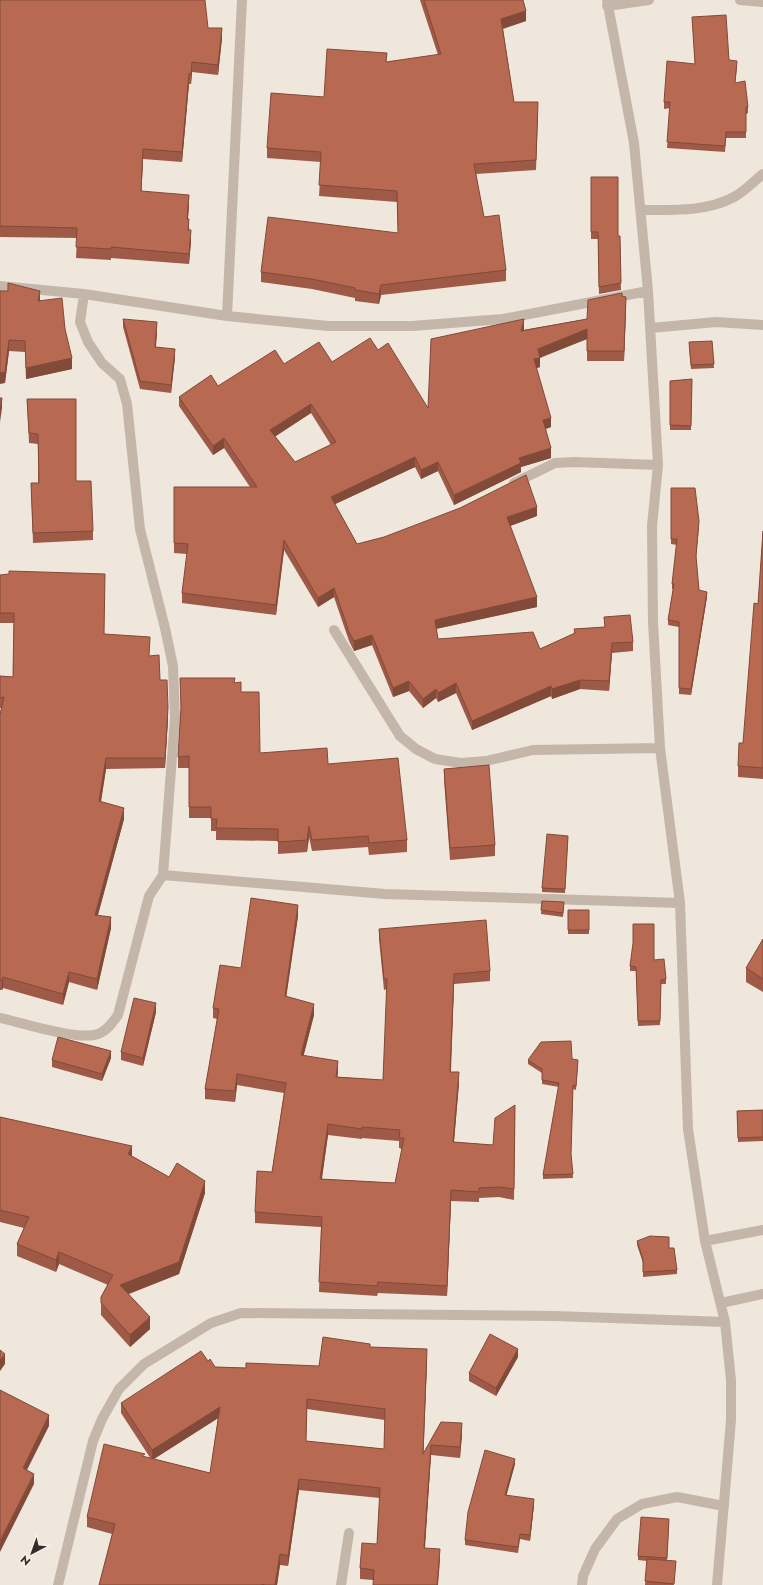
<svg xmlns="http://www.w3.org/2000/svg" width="763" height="1585" font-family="Jost,sans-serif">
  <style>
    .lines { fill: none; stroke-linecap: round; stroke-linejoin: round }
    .minor { stroke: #c5b6aa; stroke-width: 10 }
    .wall { fill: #9e5a46; fill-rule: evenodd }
    .shaded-wall { fill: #814a39 }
    .building { fill: #b86951; stroke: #814a39; fill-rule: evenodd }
  </style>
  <rect width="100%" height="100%" fill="#efe6dc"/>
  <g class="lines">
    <path class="minor" d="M607,0L634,143L648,291L658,465L652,526L653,622L660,748L680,903L688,1129L705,1241L725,1322L731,1380V1420L717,1585
      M740,0L763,2
      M607,6L649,0
      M641,210C673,210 706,212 734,197C745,191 754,181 763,174
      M0,286L84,294L227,316L328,326H412L503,319L648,291
      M227,316L242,0
      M651,328L716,322L763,325
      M514,483L555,463L575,462L658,465
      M334,630L400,736L416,749L435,759L461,763L486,761L533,750L660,748
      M163,875L385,894L680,903
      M0,1018C23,1023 78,1041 98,1034C107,1031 113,1022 118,1015L149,896L163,875L175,718L173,666L165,628L140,529L127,404L120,379L102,363L88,342L80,322L84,294
      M705,1241L763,1230
      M721,1303L763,1294
      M58,1585L93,1441L102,1419L119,1389L144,1364L211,1323L241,1313L555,1316L725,1322
      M341,1585L349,1533
      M582,1585L583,1576L595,1549L617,1519L642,1504L677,1497L724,1506"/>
  </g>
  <path class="wall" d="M0,0L208,28L222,38L218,75L192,72L191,84H189L182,162L143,159L141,191L189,205L188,219L191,241L189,264L111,258V260L76,258L77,238L0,237Z
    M420,0H523L526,21L503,29L514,102L538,112L536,170L476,174L484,217L506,270V281L381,295L379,304L355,301V298L312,289L261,282V272L398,233L397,202L319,196L321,162L267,158V148L324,97L387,62L438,55Z
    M692,17L729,60L737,67L735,83L748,107V113L746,114V138H726L725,152L667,148L670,108L664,109V102L695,64Z
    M591,177L618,236H620L621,290L599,294L598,239H591Z
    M8,283L40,301L65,329L72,369L26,379L25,352L9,351L5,383Z
    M622,296L626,306L624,361H587V339L540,358V367L536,368L551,427L545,429L551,458L521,467V472L454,505L438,471L421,479L415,467L335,504L357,544L537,516L510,526L537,607L436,629L438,639L540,649L574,634V629L605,627L604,617L633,642V651L612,653L609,691L580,689L552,699L551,696L472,730L456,693L438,702L436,698L423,708L409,691L393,697L372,645L354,651L349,641L334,597L318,607L284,550L276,615L182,603V593L187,554L174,553V487H250L224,448L213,455L179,406V397L218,386L284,364L332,362L378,350L428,408L524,329L523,330L587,319ZM311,413L331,445L295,462L275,436Z
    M123,319L157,331L156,347L175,357L171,393L140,389L123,327Z
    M712,341L714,368L691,369L689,347Z
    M692,379L691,430H670V381Z
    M27,399L76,481L93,531V540L33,543L31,483H38V444L29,443Z
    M671,488L699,527L696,558L699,590L707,597L691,695L679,694V627L668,625V620L673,589H672V584L677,545L671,544Z
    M763,531V779L738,777V766L743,743L758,604Z
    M0,575L105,634L150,656L160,680L168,718L165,768L106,769L101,802L124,819L98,915L111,928L97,990L69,982L63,1005L3,988L2,990H0V715L1,708H0V676L13,677L14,623H0Z
    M180,678L235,683L241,692L260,753L328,764L407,840V852L369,855L368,847L312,851L309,837L307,852L278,854V841L216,840V831H211V818H189V768H178V757L181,711Z
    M444,769L495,845V856L450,860L444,780Z
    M568,840L565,893L542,892V888Z
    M542,901L564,906L563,917L541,914Z
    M568,910H589V934H568Z
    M298,916L286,996L314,1015L303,1056L338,1072L337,1077L383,1080L387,989L384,990L379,939V929L490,971V981L454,984L451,1072L459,1083L454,1142L493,1145L515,1105L514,1200L499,1197L479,1198V1202L451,1201L447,1296L378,1293L377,1296L319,1292L321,1227L255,1223V1212L272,1172L284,1093L237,1085L235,1102L205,1099V1089L217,1019L213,1018V1008L241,968ZM328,1135L362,1139V1138L399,1141V1148L402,1149L395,1183L322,1179Z
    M763,939V992L746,982V968Z
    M654,960L666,979V984H661L660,1025L638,1026L636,971H630V966Z
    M156,1012L143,1066L121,1060V1052Z
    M111,1058L102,1081L52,1067V1060Z
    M572,1059L578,1064L576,1090L573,1089L571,1155L573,1178L543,1179V1175L559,1087L542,1084V1073L528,1064V1060Z
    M763,1110V1141L738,1142L737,1111Z
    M0,1117L132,1156L169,1177L205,1193L179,1274L129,1294L150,1329L130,1347L101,1315V1297L108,1285L59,1264L56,1272L17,1256V1244L24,1228L0,1222Z
    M637,1241L669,1248L677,1270V1274L643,1277V1263L637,1245Z
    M370,1347L427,1360L423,1454L441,1422L462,1434L460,1458L431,1455L425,1548L440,1560L373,1580L360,1579V1568L377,1544L380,1498L299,1490L288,1566L280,1565L277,1585H99L112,1534L87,1527V1517L145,1457L151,1459L121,1413V1403L208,1361L215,1367L246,1368L319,1366ZM307,1409L385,1420L384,1449L306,1441ZM218,1418L210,1473L154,1459Z
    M518,1357L496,1396L469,1381V1373Z
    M515,1464L506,1495L534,1505L530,1541L520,1539L518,1553L465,1545V1540Z
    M669,1523L667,1561L674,1585H645L647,1561L638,1560V1556Z"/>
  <path class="shaded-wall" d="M526,11V21L501,29V19Z
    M222,28V38L218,75V65Z
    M192,62V72L191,84V74Z
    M189,74V84L182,162V152Z
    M143,149V159L141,201V191Z
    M189,195V205L187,229V219Z
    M191,230V241L189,264V254Z
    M381,285V295L379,304V294Z
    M40,291V302L38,301Z
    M626,297V306L624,361V351Z
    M524,319V329L521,340V331Z
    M157,322V331L155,355V347Z
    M587,329V339L538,358H540V367L534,369V359L538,349Z
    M9,340V351L5,383L0,384V373Z
    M175,349V357L171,393V385Z
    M72,358V369L26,379V368Z
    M2,398V408L0,422V412Z
    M311,404V413L270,440V430Z
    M551,418V427L543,430V420Z
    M224,438V448L213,455V446Z
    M551,448V458L521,467V472L454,505V495L519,458Z
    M415,457V467L331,506V497Z
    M438,462V471L421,479V470Z
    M537,507V516L507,527V517Z
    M284,540V550L276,615V605Z
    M334,588V597L318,607V598Z
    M707,592V597L691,695V689Z
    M537,597V607L435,629V620Z
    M372,635V645L354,651V641Z
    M612,643V653L609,691V681Z
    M580,680V689L552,699V689Z
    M409,681V691L393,697V688Z
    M456,683V693L438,702V693Z
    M551,686V696L472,730V721Z
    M436,689V698L423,708V699Z
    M168,707V718L165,768V758Z
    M106,758V769L99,812V801Z
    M124,808V819L95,925V915Z
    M309,826V837L307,852V840Z
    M298,905V916L285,1006V996Z
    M111,917V928L97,990V979Z
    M69,972V982L63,1005V994Z
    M454,974V984L450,1082V1072Z
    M3,977V988L2,990V980Z
    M156,1003V1012L143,1066V1058Z
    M314,1004V1015L301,1066V1055Z
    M111,1051V1058L102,1081V1074Z
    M338,1061V1072L336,1087V1077Z
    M459,1072V1083L453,1152V1142Z
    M237,1074V1085L235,1102V1091Z
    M328,1124V1135L320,1189V1179Z
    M132,1146V1158L128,1154Z
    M205,1181V1193L179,1274L120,1297V1285Z
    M451,1190V1201L447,1296V1286Z
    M59,1252V1264L56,1272V1260Z
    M150,1317V1329L130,1347V1335Z
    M427,1349V1360L423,1465V1454Z
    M518,1349V1357L496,1396V1388Z
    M5,1354V1364L0,1371V1360Z
    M220,1407V1417L152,1460V1450Z
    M49,1415V1426L23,1478V1468Z
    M462,1423V1434L460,1458V1447Z
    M431,1445V1455L424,1558V1548Z
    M515,1459V1464L505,1501V1495Z
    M34,1474V1484L0,1552V1541Z
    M299,1479V1490L288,1566V1556Z
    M534,1499V1505L530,1541V1535Z
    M440,1549V1560L438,1585H437Z
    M280,1554V1565L277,1585H275Z"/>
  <path class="building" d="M0,0H205L208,28H222L218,65L192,62L191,74H189L182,152L143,149L141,191L189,195L187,219H189L188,230H191L189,254L111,247V249L76,247L77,228L0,226Z
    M424,0H523L526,11L501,19L514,102H538L536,160L474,164L484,217L499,215L506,270L381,285L379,294L355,290V288L312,279L261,272L268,217L398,233L397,191L319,185L321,152L267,148L271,93L324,97L327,49L387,53L386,62L441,54Z
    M726,15L729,60L737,61L735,83L745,81L748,107H746V132H726L725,146L667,142L670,102H664L667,61L695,64L692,17Z
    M591,177H618V236H620L621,283L599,287L598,232H591Z
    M8,283L40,291L38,301L62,298L65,329L72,358L26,368L25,341L9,340L5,372L0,373V291H8Z
    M622,293V296L626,297L624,351H587V329L538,349L540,358L534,359L551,418L543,420L551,448L519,458L521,463L454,495L438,462L421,470L415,457L331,497L357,544L384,537L460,508L526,475L537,507L507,517L537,597L435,620L438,639L533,632L540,649L575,633L574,629L605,627L604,617L630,615L633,642L612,643L609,681L580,680L552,689L551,686L472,721L456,683L438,693L436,689L423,699L409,681L393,688L372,635L354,641L349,632L334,588L318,598L284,540L276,605L182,593L188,544L174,543V487H257L224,438L213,446L179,397L211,375L218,386L275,350L284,364L319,342L332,362L370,338L378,350L388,343L428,408L431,339L524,319L521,331L587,319L588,300ZM311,404L336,442L295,462L270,430Z
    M123,319L157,322L155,347L175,349L171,385L140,381Z
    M712,341L714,364L691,365L689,342Z
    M692,379L691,426L670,425V381Z
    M0,398H2L0,412Z
    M27,399H76V481H91L93,531L33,533L31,483H39L38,434L29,433Z
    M671,488H695L699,521L696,556L699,590L707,592L691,689L679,688V622L668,620L674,584H672L677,539H671Z
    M763,531V768L738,766L739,743H743L754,603L758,604Z
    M9,571L105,574L104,634L150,637L149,656L159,655L160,680H167L168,707L165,758H106L99,801L124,808L95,915L111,917L97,979L69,972L63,994L3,977L2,980L0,979V715L4,697L0,698V676L13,677L14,613H0V575L9,574Z
    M180,678H235L234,683L241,682V692H259L260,753L327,748L328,764L398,758L407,840L369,843L368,836L312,840L309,826L307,840L278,842V829L216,828L217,819H211V807H189V756L178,757L181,707Z
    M489,765L495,845L450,848L444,769Z
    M547,834L568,836L565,889L542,888Z
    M251,898L298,905L285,996L314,1004L301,1055L338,1061L336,1077L383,1080L387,979H384L379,929L486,920L490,971L454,974L450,1072H459L453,1142L493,1145L495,1118L515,1105L514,1189L499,1187L479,1188V1192L451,1190L447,1286L378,1282L377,1286L319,1282L322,1217L255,1212L257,1171L272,1172L286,1083L237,1074L235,1091L205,1089L219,1009L213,1008L220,965L241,968ZM328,1124L362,1129V1127L400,1130L399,1138H404L395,1183L320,1179Z
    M542,901L564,902L563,913L541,910Z
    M568,910H589V930H568Z
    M633,924H654V960L664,959L666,979L661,980L660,1021H638L636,967L630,966L633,943Z
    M763,939V979L746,968Z
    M134,998L156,1003L143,1058L121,1052Z
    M58,1037L111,1051L102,1074L52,1060Z
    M571,1041L572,1059L578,1060L576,1086L573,1085L571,1154L573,1174L543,1175L559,1083L542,1080V1069L528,1060L541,1042Z
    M763,1110V1137L738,1138L737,1111Z
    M0,1117L132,1146L128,1154L169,1177L177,1163L205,1181L179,1262L120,1285L150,1317L130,1335L101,1303V1297L113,1275L59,1252L56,1260L17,1244L29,1217L0,1210Z
    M650,1236L669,1237V1248H674L677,1270L643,1272V1259L637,1241Z
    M490,1334L518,1349L496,1388L469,1373Z
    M323,1337L370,1344V1347L427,1349L423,1454L441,1422L462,1423L460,1447L431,1445L424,1548L440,1549L437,1585H373L374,1570L360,1568L362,1543L377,1544L380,1488L299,1479L288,1556L280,1554L275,1585H265L262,1584V1585H99L115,1524L87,1517L104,1444L145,1454L142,1456L210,1473L220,1407L152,1450L121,1403L201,1351L208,1361L210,1359L215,1367L246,1368V1363L319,1366ZM307,1399L385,1409L384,1449L306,1441Z
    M0,1350L5,1354L0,1360Z
    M0,1390L49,1415L23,1468L34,1474L0,1541Z
    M485,1450L515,1459L505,1495L534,1499L530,1535L520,1534L518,1547L465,1540L468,1512Z
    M641,1517L669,1519L667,1558L638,1556Z
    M647,1559L676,1561L674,1584L645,1581Z"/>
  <g transform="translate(32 1553) rotate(221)" stroke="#f7f0e8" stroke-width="3" paint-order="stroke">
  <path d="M0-3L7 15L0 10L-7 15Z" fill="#342c28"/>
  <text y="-6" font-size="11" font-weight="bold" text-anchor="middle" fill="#342c28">N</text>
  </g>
</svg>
